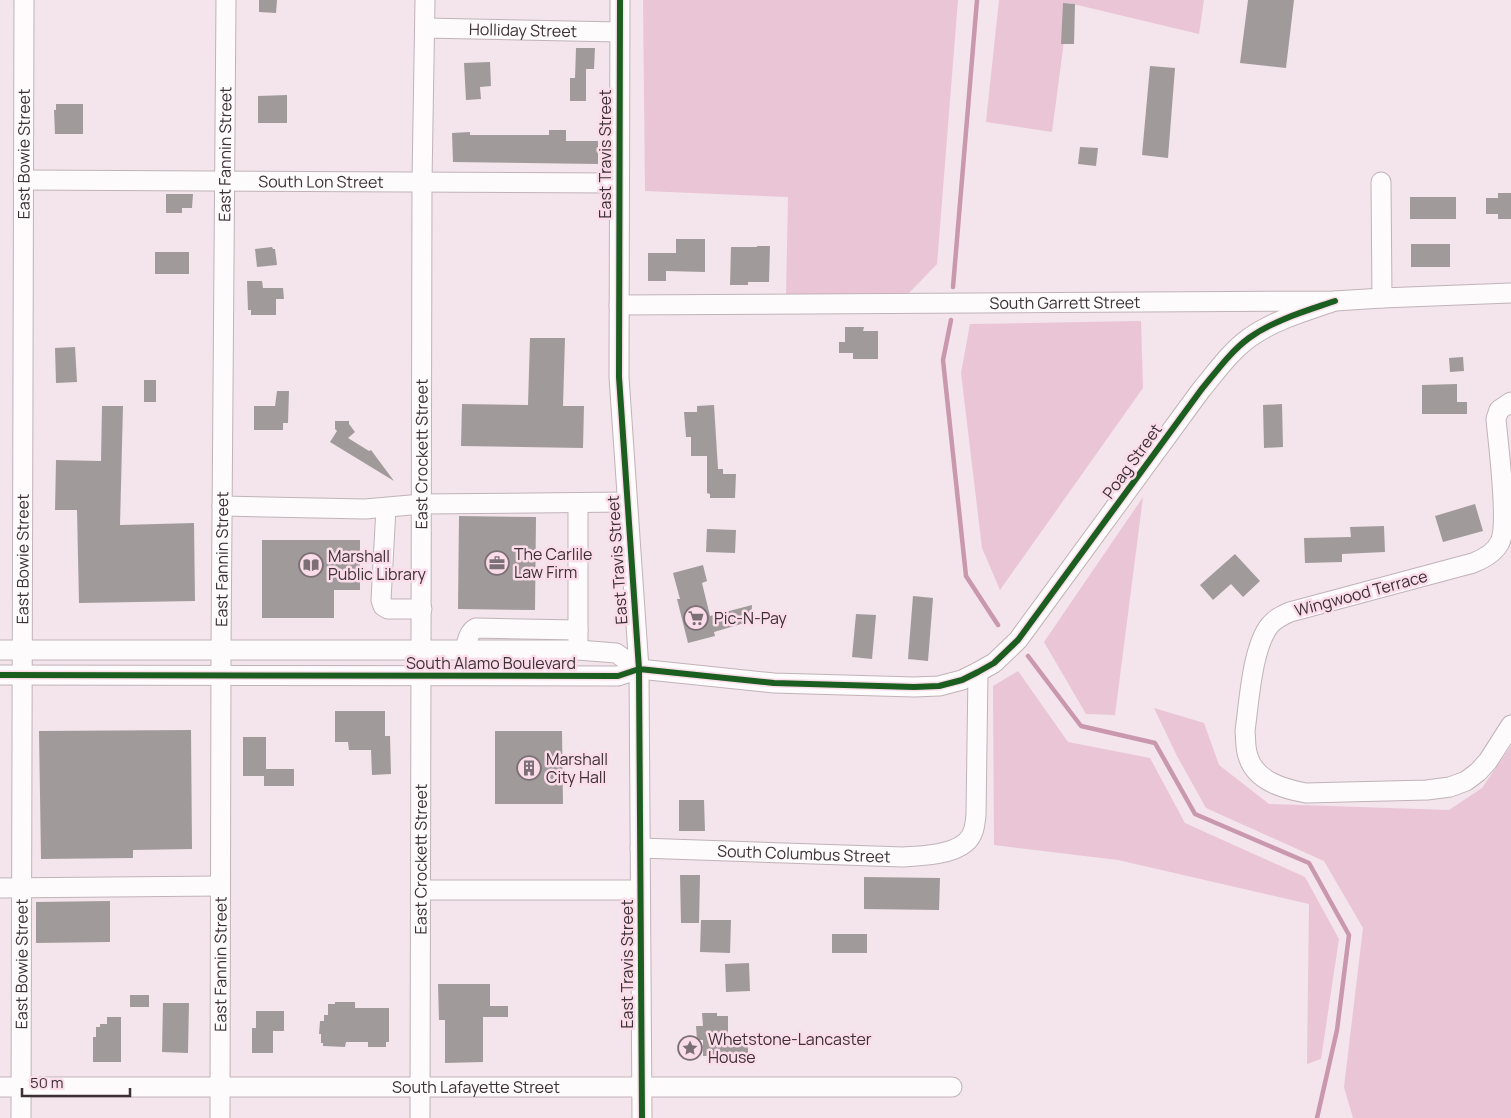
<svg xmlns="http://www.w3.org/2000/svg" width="1511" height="1118" font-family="Manrope,sans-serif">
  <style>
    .green { fill: #eac5d6 }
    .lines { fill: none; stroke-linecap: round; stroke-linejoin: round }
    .stream { stroke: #c998ae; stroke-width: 4.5 }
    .building { fill: #a09b9a }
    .minor-casing { stroke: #c0b3b8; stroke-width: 21 }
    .minor { stroke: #fdfbfc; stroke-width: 19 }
    .cycleway-casing { stroke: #fbddea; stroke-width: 9 }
    .cycleway { stroke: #1b5e20; stroke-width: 6 }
    .labels { text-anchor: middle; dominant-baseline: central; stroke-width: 5; stroke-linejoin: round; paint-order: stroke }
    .street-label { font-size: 16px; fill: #3c3035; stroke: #fbddea }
    .poi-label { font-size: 16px; fill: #3c3035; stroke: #fbddea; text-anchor: start }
  </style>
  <rect width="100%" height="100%" fill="#f4e4eb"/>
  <path class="green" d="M643,0H958L937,264L909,293L786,295L788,197L645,191Z
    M999,0H1204L1199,34L1069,3L1052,132L986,122Z
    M1141,321L1143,388L1000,590L982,548L961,373L970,324Z
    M1143,497L1115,715L1086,714L1044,642Z
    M1018,671L1068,742L1150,758L1185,823L1305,877L1339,939L1321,1059L1307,1064L1309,904L1118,860L994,845L993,686Z
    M1154,708L1204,723L1219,765L1269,804L1449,810L1482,788L1511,746V1118H1353L1344,1087L1363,928L1324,861L1206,808L1177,756Z"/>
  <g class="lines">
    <path class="stream" d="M953,287L977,0
      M951,320L943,360L966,576L998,625
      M1028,656L1081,726L1155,743L1195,814L1309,863L1349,935L1337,1030L1317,1118"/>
  </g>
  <path class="building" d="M259,0H277L276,13L259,12Z
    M1248,0H1294L1286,68L1240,63Z
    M1063,3L1075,4L1074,44H1061Z
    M576,48H595L594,69H586V101H570V78H575Z
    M490,62L491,86L480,87L481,99L466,100L464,63Z
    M1150,66L1175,68L1168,158L1142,155Z
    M287,95V123H258V96Z
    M56,104H83V134H55L54,110H56Z
    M549,130H566V141H598V164L453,162L452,133L470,132V135H549Z
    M1080,147L1098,148L1096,166L1078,164Z
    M1498,193H1511V219H1498V214H1486V198H1498Z
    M166,194H193L192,208H182V213H166Z
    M1410,197H1456V219H1410Z
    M676,239H705V272L666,271V281H648V253H676Z
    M1411,244H1450V267H1411Z
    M757,246H770L769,282H748V285H730L731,247H757Z
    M272,247L273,249H275L277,265L257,267L255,249Z
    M155,252H189V274H155Z
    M247,281H262L263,288H283L284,299H276V315H251V310H248Z
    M845,327H864L863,331H878V359H853V353H839V342H845Z
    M530,338H565L563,406H584L583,448L461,446L462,404L528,405Z
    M75,347L77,382L56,383L55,348Z
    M1463,357L1464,371L1450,372L1449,358Z
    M144,380H156V402H144Z
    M1457,384V402H1467V414H1422V385Z
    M277,391H289L288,423H283V430H254V406H275Z
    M1282,404L1283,447L1264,448L1263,405Z
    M714,405L718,469H723V474H736L735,498H710V494L707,493V456H691V437H686L684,412H697V406Z
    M102,406H123L120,525L194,523L195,601L79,603L77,510H55L56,460L101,461Z
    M335,421H349V424L355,432L348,438L369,451L371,450L394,481L330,442L337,431L335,429Z
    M1475,504L1483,531L1443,542L1435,516Z
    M459,516L536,517L535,610L458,609Z
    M1384,526L1385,552L1342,554V562L1305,563L1304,538L1351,537L1350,527Z
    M707,529L736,530L735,553L706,552Z
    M262,540H360V590H334V618H262Z
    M1235,554L1260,581L1243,597L1231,584L1213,600L1200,585Z
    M703,565L707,581L702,583L710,616L752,605L751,621L714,632L715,636L688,643L677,599H680L673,573Z
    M913,596L933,598L928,661L908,659Z
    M856,614L876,615L872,659L852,657Z
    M335,711H385V736H390L391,774L372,775L371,750H349L348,742H335Z
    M191,730L192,849L133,850V858L41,859L39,731Z
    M495,731H562L563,804H495Z
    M243,737H266V769H294V786H264V776H243Z
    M679,800H704L705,831H679Z
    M680,875H700L699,923H681Z
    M864,877L940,878L939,910L864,909Z
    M110,901V942L36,943V902Z
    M701,920H731L730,953L700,952Z
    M832,934H867V953H832Z
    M749,963L750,991L726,992L725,964Z
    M438,984H490V1006H508V1017H483V1062L445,1063V1020H439Z
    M130,995H149V1007H130Z
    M335,1002H355V1008H389V1042H386V1047H368V1042H346L345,1047L323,1046V1043H321V1034H319L320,1021H324V1015H328V1004H335Z
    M163,1003H189L188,1053L162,1052Z
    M256,1011H284V1031H273V1053H252V1028H256Z
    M702,1013H717V1016H728V1039H748V1054H730V1061H708V1056H703V1040H697L696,1026H703Z
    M107,1017H121V1062H93V1037H96V1027H100V1024H107Z"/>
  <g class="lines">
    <g class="minor-casing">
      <g id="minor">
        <path d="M620,0L619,377L639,669L642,1118"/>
        <path id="s1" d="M425,28L619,32"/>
        <path id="s2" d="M23,180L619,183"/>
        <path d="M1381,182L1382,298"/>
        <path id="s3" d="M619,305L1335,301L1382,298L1511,293"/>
        <path d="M1511,402L1499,410L1496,419C1498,443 1509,524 1500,542C1495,553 1483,559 1473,563L1290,612C1283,615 1276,618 1270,625C1252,647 1249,703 1245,731C1246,739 1245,748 1248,756C1255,781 1284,789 1306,793L1427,790L1450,787L1466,781L1478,772L1488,761L1511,725"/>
        <path d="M222,506L365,509L422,504L627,502"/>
        <path d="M386,508L381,600L383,606L388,609H422"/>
        <path d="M0,650H578L616,653L639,669"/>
        <path d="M465,650C467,642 468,632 476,628L578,630"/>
        <path d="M578,650V503"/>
        <path d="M0,675L618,676L639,669L774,683L914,687L939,686L962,680L978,672L994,663L1018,640L1201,390C1216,372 1230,352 1249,338C1274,320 1306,311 1335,301"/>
        <path id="s4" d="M640,848L903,857C920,856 951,855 965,843C974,836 975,825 976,815L978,672"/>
        <path d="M0,888L220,886"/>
        <path d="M421,890H640"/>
        <path id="s5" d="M0,1087H952"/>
        <path id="s6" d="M21,1118L24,0"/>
        <path id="s7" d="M220,1118L221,650L226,0"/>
        <path id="s8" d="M420,1118L422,182L425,0"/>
      </g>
    </g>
    <use href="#minor" class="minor"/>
    <g class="cycleway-casing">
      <path id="cycleway" d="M620,0L619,377L639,669L642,1118
        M0,675L618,676L639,669L774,683L914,687L939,686L962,680L978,672L994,663L1018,640L1201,390C1216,372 1230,352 1249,338C1274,320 1306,311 1335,301"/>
    </g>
    <use href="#cycleway" class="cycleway"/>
  </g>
  <defs>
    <g id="office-ring" transform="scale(1.25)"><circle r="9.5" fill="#fbddea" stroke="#7c6f75" stroke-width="1.5"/><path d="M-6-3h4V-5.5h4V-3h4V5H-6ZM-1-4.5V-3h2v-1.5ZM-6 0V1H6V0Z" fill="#7c6f75"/></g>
    <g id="library-ring" transform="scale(1.25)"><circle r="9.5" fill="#fbddea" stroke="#7c6f75" stroke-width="1.5"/><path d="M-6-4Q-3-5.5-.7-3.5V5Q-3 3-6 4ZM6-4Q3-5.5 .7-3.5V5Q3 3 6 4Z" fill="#7c6f75"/></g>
    <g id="supermarket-ring" transform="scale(1.25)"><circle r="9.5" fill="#fbddea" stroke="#7c6f75" stroke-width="1.5"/><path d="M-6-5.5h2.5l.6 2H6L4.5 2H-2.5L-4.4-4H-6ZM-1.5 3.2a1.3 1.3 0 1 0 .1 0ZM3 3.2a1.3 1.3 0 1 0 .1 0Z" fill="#7c6f75"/></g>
    <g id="building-ring" transform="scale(1.25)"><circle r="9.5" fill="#fbddea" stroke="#7c6f75" stroke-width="1.5"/><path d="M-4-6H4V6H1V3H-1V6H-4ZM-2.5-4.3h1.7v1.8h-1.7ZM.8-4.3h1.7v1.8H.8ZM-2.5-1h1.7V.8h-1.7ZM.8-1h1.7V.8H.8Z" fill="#7c6f75"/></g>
    <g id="sight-ring" transform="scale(1.25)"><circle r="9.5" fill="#fbddea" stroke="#7c6f75" stroke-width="1.5"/><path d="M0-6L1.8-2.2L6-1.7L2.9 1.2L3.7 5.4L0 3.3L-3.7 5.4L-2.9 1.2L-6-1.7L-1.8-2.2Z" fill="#7c6f75"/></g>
  </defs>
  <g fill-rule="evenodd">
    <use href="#office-ring" x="497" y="563"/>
    <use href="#library-ring" x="311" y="565"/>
    <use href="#supermarket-ring" x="696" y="618"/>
    <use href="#building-ring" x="529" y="768"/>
    <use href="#sight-ring" x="690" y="1048"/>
  </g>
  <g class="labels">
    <g class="street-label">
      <text stroke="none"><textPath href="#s1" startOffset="98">Holliday Street</textPath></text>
      <text stroke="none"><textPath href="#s6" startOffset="964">East Bowie Street</textPath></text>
      <text stroke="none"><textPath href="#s7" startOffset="964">East Fannin Street</textPath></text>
      <text transform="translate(605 154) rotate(-90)">East Travis Street</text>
      <text stroke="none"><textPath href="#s2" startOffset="298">South Lon Street</textPath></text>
      <text stroke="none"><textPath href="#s3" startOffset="446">South Garrett Street</textPath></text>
      <text stroke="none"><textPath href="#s8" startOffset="664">East Crockett Street</textPath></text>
      <text transform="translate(1132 461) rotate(-54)">Poag Street</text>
      <text stroke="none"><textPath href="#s6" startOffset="559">East Bowie Street</textPath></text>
      <text stroke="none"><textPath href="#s7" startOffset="559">East Fannin Street</textPath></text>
      <text transform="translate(617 560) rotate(-94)">East Travis Street</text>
      <text transform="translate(1361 593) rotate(-15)">Wingwood Terrace</text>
      <text x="491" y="663">South Alamo Boulevard</text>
      <text stroke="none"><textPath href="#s4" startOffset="164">South Columbus Street</textPath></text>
      <text stroke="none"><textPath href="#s8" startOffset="259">East Crockett Street</textPath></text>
      <text stroke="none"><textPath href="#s6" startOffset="154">East Bowie Street</textPath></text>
      <text stroke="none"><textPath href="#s7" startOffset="154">East Fannin Street</textPath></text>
      <text transform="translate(627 964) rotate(-90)">East Travis Street</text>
      <text stroke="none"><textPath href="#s5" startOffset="476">South Lafayette Street</textPath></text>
    </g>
    <g class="poi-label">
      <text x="514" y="554">The Carlile<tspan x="514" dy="18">Law Firm</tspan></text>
      <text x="328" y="556">Marshall<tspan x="328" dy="18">Public Library</tspan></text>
      <text x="714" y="618">Pic-N-Pay</text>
      <text x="546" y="759">Marshall<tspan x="546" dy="18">City Hall</tspan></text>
      <text x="708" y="1039">Whetstone-Lancaster<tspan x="708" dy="18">House</tspan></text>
    </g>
  </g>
  <path d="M22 1088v8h108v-8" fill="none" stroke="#3c3035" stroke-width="2.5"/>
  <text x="30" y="1088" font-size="15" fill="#3c3035" stroke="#fbddea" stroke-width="4" paint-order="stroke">50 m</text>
</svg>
